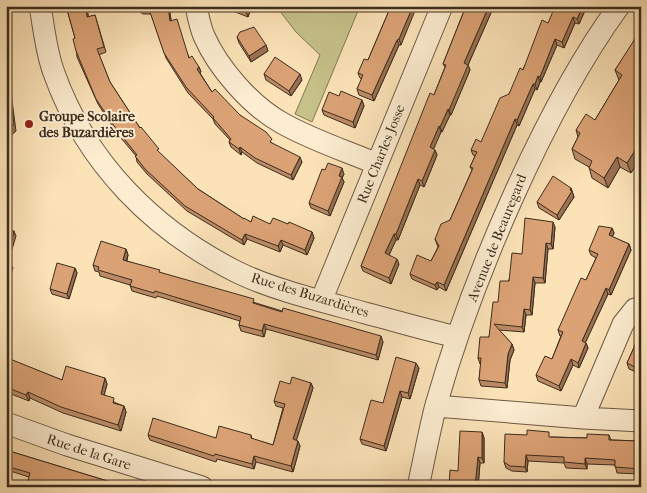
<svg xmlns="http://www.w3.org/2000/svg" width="647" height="493" font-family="'IM FELL French Canon',serif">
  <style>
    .green { fill: #c6c189; stroke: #817754 }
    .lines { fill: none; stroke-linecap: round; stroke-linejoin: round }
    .minor-casing { stroke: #6c5a45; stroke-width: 23 }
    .minor { stroke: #fcecd0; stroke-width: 21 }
    .wall { fill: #bc8b65; stroke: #3c2d1f }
    .shaded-wall { fill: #997152; stroke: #3c2d1f }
    .building { fill: #dba275; stroke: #3c2d1f }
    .poi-dot { fill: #8f2418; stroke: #fcecd0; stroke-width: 2 }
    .labels { text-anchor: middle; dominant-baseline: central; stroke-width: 4; stroke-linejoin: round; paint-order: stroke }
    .poi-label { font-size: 14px; font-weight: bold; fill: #3c2d1f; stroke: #fcecd0; text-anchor: start }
    .street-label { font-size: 14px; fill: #3c2d1f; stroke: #fcecd0 }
  </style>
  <rect width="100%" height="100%" fill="#fbe2b7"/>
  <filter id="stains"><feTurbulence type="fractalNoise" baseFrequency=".004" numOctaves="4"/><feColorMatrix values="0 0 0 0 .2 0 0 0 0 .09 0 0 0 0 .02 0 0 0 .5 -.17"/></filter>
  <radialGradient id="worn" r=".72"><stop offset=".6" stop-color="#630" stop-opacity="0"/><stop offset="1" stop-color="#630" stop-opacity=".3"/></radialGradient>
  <path class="green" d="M280,6H360L312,122L295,114L320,55L296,32L279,10Z"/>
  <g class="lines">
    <g class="minor-casing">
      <path id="minor" d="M40,6C44,28 46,52 54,73C86,163 154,231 239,273C277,291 325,302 365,313C396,321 426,330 457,337
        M196,6C198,16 200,27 204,36C218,68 251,106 282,123C312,140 346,151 377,164
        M321,301L442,6
        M436,406L583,418L641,421
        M583,418L623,324L635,309
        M6,423L67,445L202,487
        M418,487C424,460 429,432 436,405C456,335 482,266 512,199C542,132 576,65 619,6"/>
    </g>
    <use href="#minor" class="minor"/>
  </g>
  <path class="wall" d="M66,6H87L88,17L95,15L106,52L99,55L110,82L140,128L160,154L198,189L244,219L251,222L270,224H288L312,232L314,238L307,255L283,245L280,252L247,239L244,245L187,211L147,174L137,162L136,156L116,132L98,104L77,57L75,38Z
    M138,6H169L171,21L189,57L199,67L201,72L200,73L212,92L240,115L273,144L302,162L293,180L257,163L242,152L241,155L231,147L229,142L230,140L215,124L213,119L188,93L166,58L151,14H143L140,12Z
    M227,6H252L248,17L228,9Z
    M391,6L401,45H399L374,101L359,95L357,89L362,79L360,78L358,73L368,60Z
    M466,6H494L468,65L470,70L451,115H450L442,132H441L433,149L435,150L437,155L424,187L420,185L398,240H396L389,255L399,264L391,284L363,271L361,266L434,95L445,67L443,64Z
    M587,6L579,24L575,23L564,48L557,45L541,82H540L537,90L535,89L519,126L517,125L446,291L439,287L437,290L412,279L410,274L431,261L438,247L435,239L450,220L472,170L470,167L475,156L473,155L471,150L481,142L509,94L556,10Z
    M641,31V157L631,173L620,167L608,188L592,178L589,167L575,159L572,149L578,137L576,130L595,120L619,80L615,70Z
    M237,37L266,45L268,51L251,62L239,43Z
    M264,74L302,80L291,96L266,80Z
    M362,100L364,106L355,128L324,115L322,110Z
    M344,174L342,178L344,182L330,216L311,208L309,203Z
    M571,188L574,197L559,220L539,208L537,202Z
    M555,227L553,249H548L545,283H535L532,315H526L524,332L499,330L512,344L514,350L510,360L507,388L481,386L479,380L481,364H480L478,358L489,337L498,302L522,254Z
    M612,228L614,233L612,237L629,244L631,250L611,295L608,294L585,342L586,343L588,348L579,368L573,365L561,391L538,381L536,375L552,359L561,336H560L558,330L586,280L596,258L591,255L589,250Z
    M126,249L128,255L127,261L161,273L256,303L383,342L378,360L266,329L264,337L241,331L239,325L240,321L157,296L156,298L132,291L130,285L100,276L99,272L95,271L93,265Z
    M75,268L77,273L69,299L52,294L50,289Z
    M641,332V374L629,369L627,363Z
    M6,353L14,361L62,380L105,378L107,384L104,395L116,403L124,406L126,412L121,431L63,413L30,398L29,401L6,392Z
    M419,368L410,399L402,397L386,451L362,444L360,439L383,403Z
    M311,383L313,388L296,440L300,446L293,472L256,462L254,469L217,459L216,462L150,440L148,435L216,438L251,435L252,439L273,445L283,408L276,406L274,401L290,384Z
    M482,432L484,438V463H480L478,487L458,471Z
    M609,435L611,440L641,441V474L617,473L615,465L587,464V469L566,468L564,463L528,461L527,472L512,471L506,468L504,462L551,437L587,438Z
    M6,450L127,487H28L27,484L29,477L7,470Z"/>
  <path class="shaded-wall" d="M86,6H87L89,22L87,17Z
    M168,6H169L172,27L170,21Z
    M248,6H252L248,17L246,12Z
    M413,6H417L401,45L399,39Z
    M489,6H494L468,65L470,70L451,115L449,110L464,63Z
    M583,6H587L579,24L577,19Z
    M573,17L575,23L564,48L562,42Z
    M555,39L557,45L541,82L540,77Z
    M397,40L399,45L374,101L372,95Z
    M266,45L268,51L251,62L249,56Z
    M6,60L7,63L16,131L6,140Z
    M199,67L201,72L199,74L197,69Z
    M300,74L302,80L291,96L289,91Z
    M538,76L540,82L537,90L535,84Z
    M533,84L535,89L519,126L517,120Z
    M362,100L364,106L355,128L353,122Z
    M448,109L450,115L442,132L440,127Z
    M515,119L517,125L446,291L444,285Z
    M439,126L441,132L432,153L430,147Z
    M641,141V157L631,173L627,163Z
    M240,147L242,152L241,155L239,149Z
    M435,150L437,155L424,187L422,181Z
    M300,157L302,162L293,180L291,175Z
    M617,157L620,167L608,188L604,178Z
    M342,168L344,174L342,178L344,182L330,216L328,211L339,176Z
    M418,179L420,185L398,240L396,234Z
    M571,188L574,197L559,220L557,215Z
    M553,222L555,227L553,249L551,244Z
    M612,228L614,233L611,240L609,235Z
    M14,231L16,236L10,256L12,262L11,264L13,268L7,288V255Z
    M312,232L314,238L307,255L305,250Z
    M245,234L247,239L244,245L242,240Z
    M394,234L396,240L387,259L385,253Z
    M281,240L283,245L280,252L278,246Z
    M546,243L548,249L545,283L543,278Z
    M629,244L631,250L611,295L609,290Z
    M126,249L128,255L125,265L123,260Z
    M397,259L399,264L391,284L389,278Z
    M75,268L77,273L69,299L67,294Z
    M533,277L535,283L532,315L530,310Z
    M437,282L439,287L437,290L435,285Z
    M606,288L608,294L584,346L582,341Z
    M524,309L526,315L524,332L522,327Z
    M264,324L266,329L264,337L262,331Z
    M381,336L383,342L378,360L376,355Z
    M586,343L588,348L579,368L578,363Z
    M512,344L514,350L510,360L507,388L505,383L508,354Z
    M571,359L573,365L561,391L559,386Z
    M416,363L419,368L410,399L408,393Z
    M105,378L107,384L103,400L101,394Z
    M311,383L313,388L295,445L293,439Z
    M400,391L402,397L386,451L384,446Z
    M28,392L30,398L29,401L26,395Z
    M124,406L126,412L121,431L118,425Z
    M482,432L484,438V463L482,458Z
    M298,441L300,446L293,472L291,466Z
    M526,455L528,461L527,472L525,467Z
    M254,456L256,462L254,469L252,464Z
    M478,457L480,463L478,487H475Z
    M585,458L587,464V469L585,464Z"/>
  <path class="building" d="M66,6H86L87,17L95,15L104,47L97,49L110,82L140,128L141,127L159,149L157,150L198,189L244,219V218L251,222L253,216L270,224L273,218L288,224L289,222L312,232L305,250L281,240L278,246L245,234L242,240L185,206L145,169L135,156L137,155L114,126L96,99L76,51L73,39L75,38Z
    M138,6H168L170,21L177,19L189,58L192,56L199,67L197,69L212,92L215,89L240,115L266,132L272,139L270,142L300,157L291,175L255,158L240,147L239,149L229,142L231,139L213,118L214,117L186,87L164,53L149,9H141Z
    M233,6H248L246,12Z
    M391,6H413L399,39L397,40L372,95L357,89L363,75L358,73L364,59L368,60Z
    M466,6H489L464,63L468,65L449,110L448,109L440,127L439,126L430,147L435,150L422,181L418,179L396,234H394L385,253L397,259L389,278L361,266L430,93L434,95L446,65L443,64Z
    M558,6H583L577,19L573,17L562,42L555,39L540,77L538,76L535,84H533L517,120L515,119L444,285L437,282L435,285L410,274L417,255L431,261L439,246L435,239L441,224L450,220L473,168L470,167L477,152L471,150L476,139L481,142L500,98L509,94L520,68L523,70L542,20L548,23L554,9L556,10Z
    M254,27L266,45L249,56L237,37L240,32Z
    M640,31L641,141L627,163L617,157L604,178L589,168L592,161L572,149L580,133L576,130L586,114L595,120L622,75L615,70Z
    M275,57L300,74L289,91L264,74Z
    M6,67L14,124L6,131Z
    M341,91L362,100L353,122L322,110L329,92L339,96Z
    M328,163L342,168L339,176L342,177L328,211L309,203L322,169L325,170Z
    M553,176L571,188L570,190L572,191L557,215L537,202Z
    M525,218L553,222L551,244L546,243L543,278L533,277L530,310L524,309L522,327L494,324L512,344L508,354L505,383L479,380L481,358H478L480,337H489L493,302H498L500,281H509L512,253L522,254Z
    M599,226L612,228L609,235L629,244L609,290L606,288L582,341L586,343L578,363L571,359L559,386L536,375L545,356L552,359L563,332L558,330L581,278L586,280L598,254L589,250Z
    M6,228L14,231L7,255L10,256L8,262L11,263L6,277Z
    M101,241L126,249L123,260L160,270L159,272L254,299L253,303L282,312L283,308L381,336L376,355L264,324L262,331L239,325L241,317L155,291L154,293L130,286L132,280L98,270L99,267L93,265Z
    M57,263L75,268L67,294L50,289Z
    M641,332V370L627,363Z
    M6,353L12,354L10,359L62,380L66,366L105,378L101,394L114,398L113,403L124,406L118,425L61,407L28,392L26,395L6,387Z
    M396,357L416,363L408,393L400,391L384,446L360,439L371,400L383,403Z
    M292,377L311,383L293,439L298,441L291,466L254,456L252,464L215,454L214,456L148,435L153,418L216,438L219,426L251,435V438L273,445L285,404L274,401L280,381L290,384Z
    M527,430L549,432V437L587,438V434L609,435V440L641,441V469L615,467V460L585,458V464L564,462V457L526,455L525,467L510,466L504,462L505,434L527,435Z
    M460,431L482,432V458L478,457L475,487H449L450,470L458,471Z
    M6,450L127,487H61L57,486V487H38L27,484L30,473L6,466Z"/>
  <circle class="poi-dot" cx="29" cy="124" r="5"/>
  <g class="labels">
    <g class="poi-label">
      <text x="39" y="116">Groupe Scolaire<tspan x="39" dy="16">des Buzardières</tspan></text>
    </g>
    <g class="street-label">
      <text transform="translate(381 154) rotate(-68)">Rue Charles Josse</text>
      <text transform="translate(497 238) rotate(-68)">Avenue de Beauregard</text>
      <text transform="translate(310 295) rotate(17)">Rue des Buzardières</text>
      <text transform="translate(89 452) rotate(18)">Rue de la Gare</text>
    </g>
  </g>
  <rect width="647" height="493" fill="none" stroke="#fbe2b7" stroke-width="25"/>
  <rect x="8" y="8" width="632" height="478" fill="none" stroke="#3c2d1f" stroke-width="2.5"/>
  <rect x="12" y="12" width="622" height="468" fill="none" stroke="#3c2d1f"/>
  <rect width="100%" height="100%" filter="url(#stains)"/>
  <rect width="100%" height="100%" fill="url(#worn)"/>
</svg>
